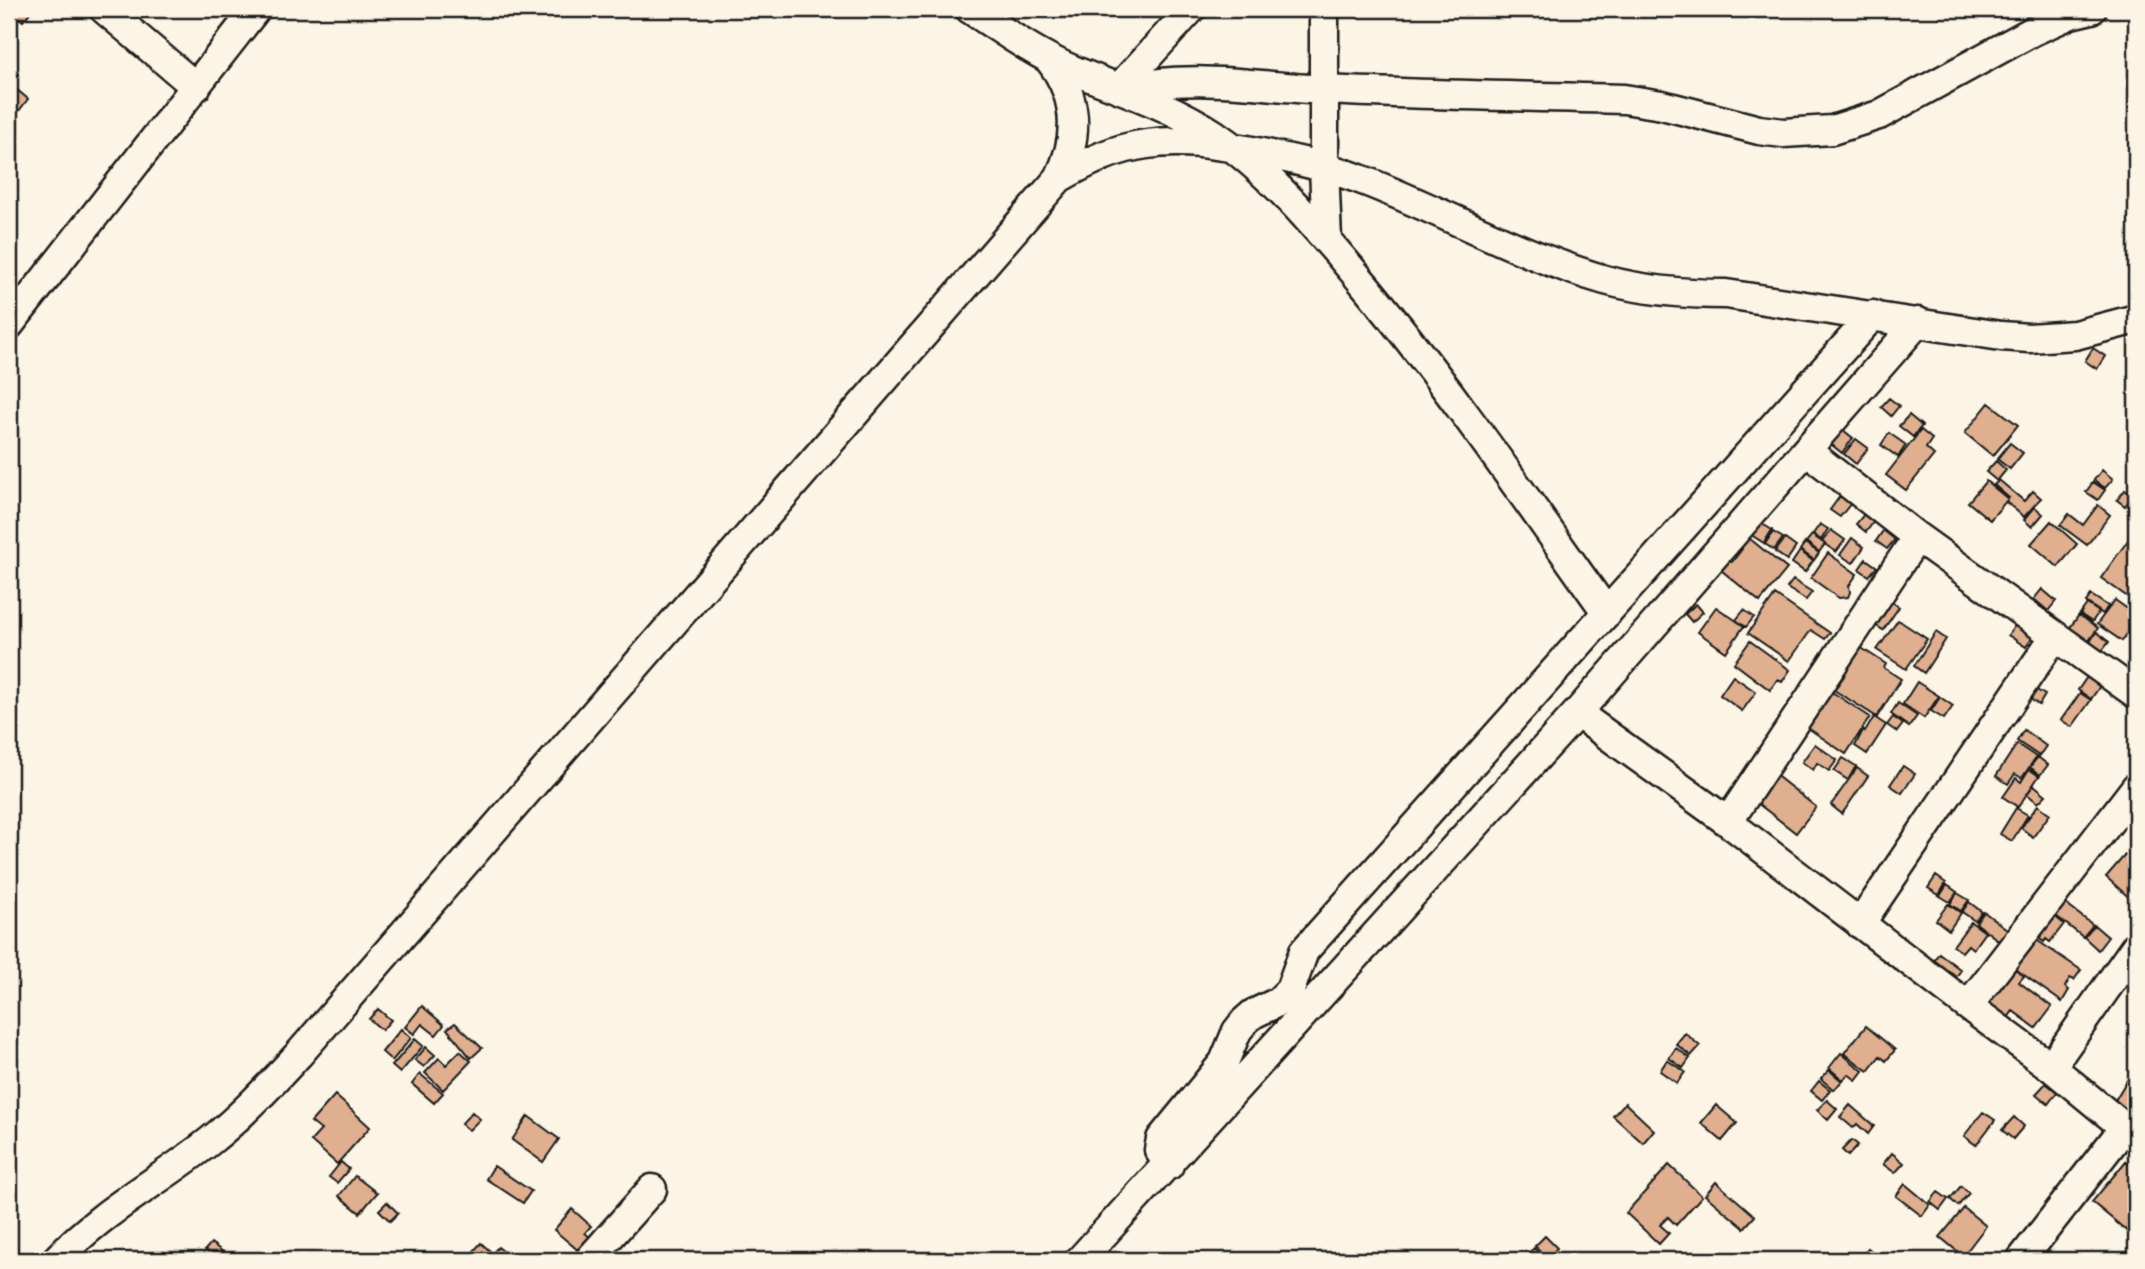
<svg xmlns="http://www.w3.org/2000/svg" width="2145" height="1269" font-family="Mali,sans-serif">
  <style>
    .building { fill: #dfaf90; stroke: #1c1c1c; stroke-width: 2 }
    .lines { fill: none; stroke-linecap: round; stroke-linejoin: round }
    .minor-casing { stroke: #1c1c1c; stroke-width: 33 }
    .minor { stroke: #fcf5e5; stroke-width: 28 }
  </style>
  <rect width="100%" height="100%" fill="#fcf5e5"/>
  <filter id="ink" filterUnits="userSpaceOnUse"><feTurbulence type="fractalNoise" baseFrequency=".0143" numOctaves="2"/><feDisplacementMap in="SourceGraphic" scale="14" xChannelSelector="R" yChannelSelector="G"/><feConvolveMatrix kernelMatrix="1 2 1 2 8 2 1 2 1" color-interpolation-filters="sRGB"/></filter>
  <g filter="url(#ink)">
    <path class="building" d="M9,9H30L32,10L23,21L14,14L9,21Z
      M16,89L28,99L9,124V99Z
      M2093,348L2105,356L2097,369L2085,361Z
      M1889,398L1899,406L1891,416L1881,407Z
      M1989,403L2018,425L1993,456L1965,433Z
      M1909,415L1922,426L1913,437L1899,426Z
      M1838,426L1853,438L1842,453L1827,441Z
      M1921,430L1932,439L1926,448L1934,455L1906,490L1886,475Z
      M1889,433L1906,445L1898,457L1881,445Z
      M1856,439L1868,448L1856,464L1844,454Z
      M2010,443L2023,453L2010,469L1997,459Z
      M1996,461L2006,470L1997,481L1986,472Z
      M2102,470L2113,479L2105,488L2094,480Z
      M1999,480L2024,501L2033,491L2041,498L2024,517L2006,502L2009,498L1994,485Z
      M1986,481L2008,499L1990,520L1968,502Z
      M2093,482L2105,490L2098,500L2086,492Z
      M2125,490L2133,496L2125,506L2117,500Z
      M1840,496L1851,503L1840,517L1830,510Z
      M2098,505L2110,515L2087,545L2060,525L2069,514L2083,525Z
      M2035,507L2043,514L2032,527L2024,520Z
      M1865,513L1875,520L1866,532L1856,524Z
      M1756,520L1772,530L1764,543L1748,533Z
      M2051,521L2077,544L2058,567L2031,544Z
      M1820,524L1828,529L1821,540L1813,534Z
      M1885,528L1897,537L1887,549L1876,541Z
      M2136,529V603L2101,578Z
      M1831,530L1845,540L1836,552L1822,542Z
      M1773,532L1783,538L1774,550L1765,544Z
      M1744,534L1787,569L1760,602L1721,570L1722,564L1727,561L1732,562L1742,549L1738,545Z
      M1812,535L1825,544L1819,552L1806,542Z
      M1852,538L1864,547L1853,563L1840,555Z
      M1785,539L1796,547L1787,560L1775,552Z
      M1805,543L1819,553L1814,560L1800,550Z
      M1800,551L1813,561L1805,572L1792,563Z
      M1828,553L1857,574L1849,586L1850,592L1848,597L1839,598L1811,578Z
      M1866,559L1877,567L1869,576L1859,569Z
      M1793,580L1812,592L1806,600L1787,588Z
      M2042,589L2056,601L2048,611L2034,599Z
      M1775,595L1830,633L1825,639L1811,630L1789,661L1748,633Z
      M2091,595L2108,606L2103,614L2086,602Z
      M1888,599L1899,607L1883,630L1871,622Z
      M2115,600L2136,615V621L2122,641L2097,624Z
      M1696,604L1703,612L1692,622L1685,614Z
      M2087,604L2099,612L2092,622L2080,614Z
      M1716,607L1744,626L1726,652L1698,632Z
      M1744,610L1754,617L1746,627L1736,620Z
      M2079,615L2098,628L2088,642L2069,629Z
      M1898,620L1927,639L1906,669L1877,650Z
      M2017,623L2034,634L2026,647L2008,635Z
      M1936,632L1946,639L1924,673L1914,666Z
      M2096,632L2109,642L2102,651L2090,642Z
      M1750,641L1790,670L1782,682L1778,679L1770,690L1734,663Z
      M1860,647L1886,664L1884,668L1901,679L1877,717L1834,690L1844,676L1836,672Z
      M1733,676L1756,692L1742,711L1720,695Z
      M2087,677L2100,686L2091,699L2078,690Z
      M1917,682L1939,696L1924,718L1903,704Z
      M2035,689L2045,695L2039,705L2029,698Z
      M1832,692L1870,717L1846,754L1808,728Z
      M2080,693L2091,700L2072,727L2061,720Z
      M1940,697L1953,706L1944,719L1931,711Z
      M1898,703L1917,716L1909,727L1891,714Z
      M1874,717L1886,725L1867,754L1855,746L1863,730L1865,732Z
      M1893,717L1903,724L1897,732L1887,725Z
      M2024,730L2046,746L2039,756L2017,741Z
      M1815,744L1837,760L1829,771L1817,763L1813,770L1802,762Z
      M2017,744L2036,757L2022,778L2015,774L2008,784L1996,776Z
      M2038,757L2048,765L2040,775L2030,767Z
      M1843,758L1856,766L1848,780L1834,771Z
      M1903,766L1915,774L1902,793L1890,785Z
      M1857,768L1868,776L1842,814L1831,805Z
      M2029,769L2039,776L2018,807L2003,797L2016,778L2021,782Z
      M1769,770L1816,807L1796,833L1748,796Z
      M2034,785L2046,795L2038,803L2027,794Z
      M2038,805L2050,814L2033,837L2021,828Z
      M2016,808L2028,815L2012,841L2000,834Z
      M2125,855L2136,865V897L2133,901L2106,877Z
      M1936,876L1946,883L1939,895L1928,888Z
      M1947,885L1957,892L1950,902L1940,896Z
      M1957,893L1969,900L1961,911L1950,904Z
      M2060,900L2093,925L2083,937L2051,912Z
      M1969,902L1982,912L1975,921L1962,912Z
      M1948,904L1961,913L1949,930L1936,920Z
      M1984,912L2011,932L2003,944L1976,923Z
      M2053,915L2064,924L2050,942L2046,939L2044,942L2037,937Z
      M1971,922L1985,932L1973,949L1968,945L1962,952L1953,946Z
      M2094,925L2108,937L2098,950L2084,937Z
      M2035,939L2081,970L2074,980L2070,978L2065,987L2069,990L2062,1002L2014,968Z
      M1939,953L1961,970L1956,977L1934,960Z
      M2014,968L2024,976L2019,982L2052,1007L2036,1028L2013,1011L2007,1019L1987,1004Z
      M422,1006L444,1025L436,1035L422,1024L414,1034L405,1027Z
      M378,1009L391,1020L382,1030L369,1019Z
      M455,1023L482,1048L471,1058L447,1029Z
      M1866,1026L1895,1050L1886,1061L1880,1056L1868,1071L1844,1053Z
      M401,1029L411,1038L392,1061L382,1052Z
      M1685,1033L1700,1046L1691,1056L1676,1044Z
      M415,1039L423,1046L400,1073L392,1066Z
      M426,1047L435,1055L424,1067L415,1060Z
      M1676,1048L1690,1058L1683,1068L1669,1058Z
      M460,1051L471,1061L443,1090L425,1073L439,1058L446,1065Z
      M1841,1053L1863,1071L1856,1080L1848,1074L1843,1080L1829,1068Z
      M1667,1060L1685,1072L1677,1083L1660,1071Z
      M1829,1070L1842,1081L1834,1090L1821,1079Z
      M2132,1072L2136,1075V1101L2135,1104L2131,1101L2123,1114L2111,1107Z
      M420,1074L443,1093L434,1103L412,1084Z
      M1819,1081L1830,1090L1822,1100L1811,1091Z
      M2046,1083L2057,1092L2048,1104L2036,1094Z
      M335,1095L370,1127L337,1164L311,1141L321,1130L311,1122Z
      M1827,1100L1837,1109L1828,1120L1817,1110Z
      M1625,1103L1654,1130L1643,1143L1613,1116Z
      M1716,1105L1737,1123L1722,1141L1701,1123Z
      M1850,1105L1874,1126L1868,1134L1857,1124L1853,1128L1840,1117Z
      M472,1112L480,1119L469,1130L461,1124Z
      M1983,1112L1995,1120L1976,1145L1964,1136Z
      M528,1116L559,1139L543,1162L512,1140Z
      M2014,1117L2024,1126L2013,1139L2002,1130Z
      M1852,1140L1858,1145L1848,1156L1842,1150Z
      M1892,1153L1904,1163L1895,1173L1883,1164Z
      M2126,1161L2136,1169V1177L2132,1182L2136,1186V1195L2134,1198L2136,1200V1219L2127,1231L2092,1202Z
      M341,1162L349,1169L337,1183L329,1177Z
      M1669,1165L1702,1196L1676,1225L1668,1217L1660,1225L1669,1233L1659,1244L1626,1213Z
      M494,1166L531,1191L523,1203L486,1179Z
      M355,1176L377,1193L360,1213L339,1196Z
      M1716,1182L1755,1216L1744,1228L1705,1195Z
      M1905,1184L1930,1205L1922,1216L1896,1196Z
      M1961,1186L1969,1193L1958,1206L1950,1199Z
      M1938,1192L1948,1199L1940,1210L1930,1202Z
      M387,1202L398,1213L390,1221L379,1210Z
      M1964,1208L1986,1226L1963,1256L1940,1237Z
      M572,1209L591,1226L585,1233L591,1238L579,1251L554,1230Z
      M1545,1236L1557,1248L1548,1258L1535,1246Z
      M211,1243L227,1255L223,1260H208L212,1256L205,1250Z
      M481,1243L490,1251L482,1260L472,1253Z
      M498,1247L514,1260H486Z
      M1534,1248L1546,1260H1531L1526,1255Z
      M1868,1248L1883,1260H1858Z"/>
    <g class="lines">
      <g class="minor-casing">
        <path id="minor" d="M104,9L196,87
          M970,9C1003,31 1037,55 1075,71C1122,90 1171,106 1214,134C1273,174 1319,231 1364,284C1451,389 1528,502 1607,613
          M1324,9V167L1327,240
          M1120,87L1191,9
          M1127,90C1183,72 1265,87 1324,90C1424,95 1524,96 1624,99L1662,105L1759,130L1783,133L1832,130L1879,115L2033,31L2071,14L2092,9
          M1059,178C1087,162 1115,148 1147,144C1182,139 1213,144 1247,150C1287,158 1327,166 1365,181C1445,212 1522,256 1605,280C1645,291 1685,294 1726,294L2001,336L2029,338L2075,335L2136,319
          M9,325L256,9
          M1807,451L1917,537L2135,693
          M1577,713L1728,822L1968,1006L2051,1067L2136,1137
          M1728,822L1917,537
          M1860,924L2055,636
          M1968,1006L2136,787
          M2051,1067L2136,946
          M1169,1165L1159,1150L1161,1139L1224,1062L1237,1031L1245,1021L1253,1014L1278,1002L1290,990L1304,951L1873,315
          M56,1260C101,1211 159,1182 210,1141C243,1115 271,1084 299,1054L1059,178C1080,136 1078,96 1049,59
          M589,1260L652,1189
          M1080,1260L1577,713L1918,322
          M2021,1260L2124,1128"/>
      </g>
      <use href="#minor" class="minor"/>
    </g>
  </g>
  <rect width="2145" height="1269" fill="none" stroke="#fcf5e5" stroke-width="35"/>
  <rect x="18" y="18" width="2110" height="1234" fill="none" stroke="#1c1c1c" stroke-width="2.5" filter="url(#ink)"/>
</svg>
